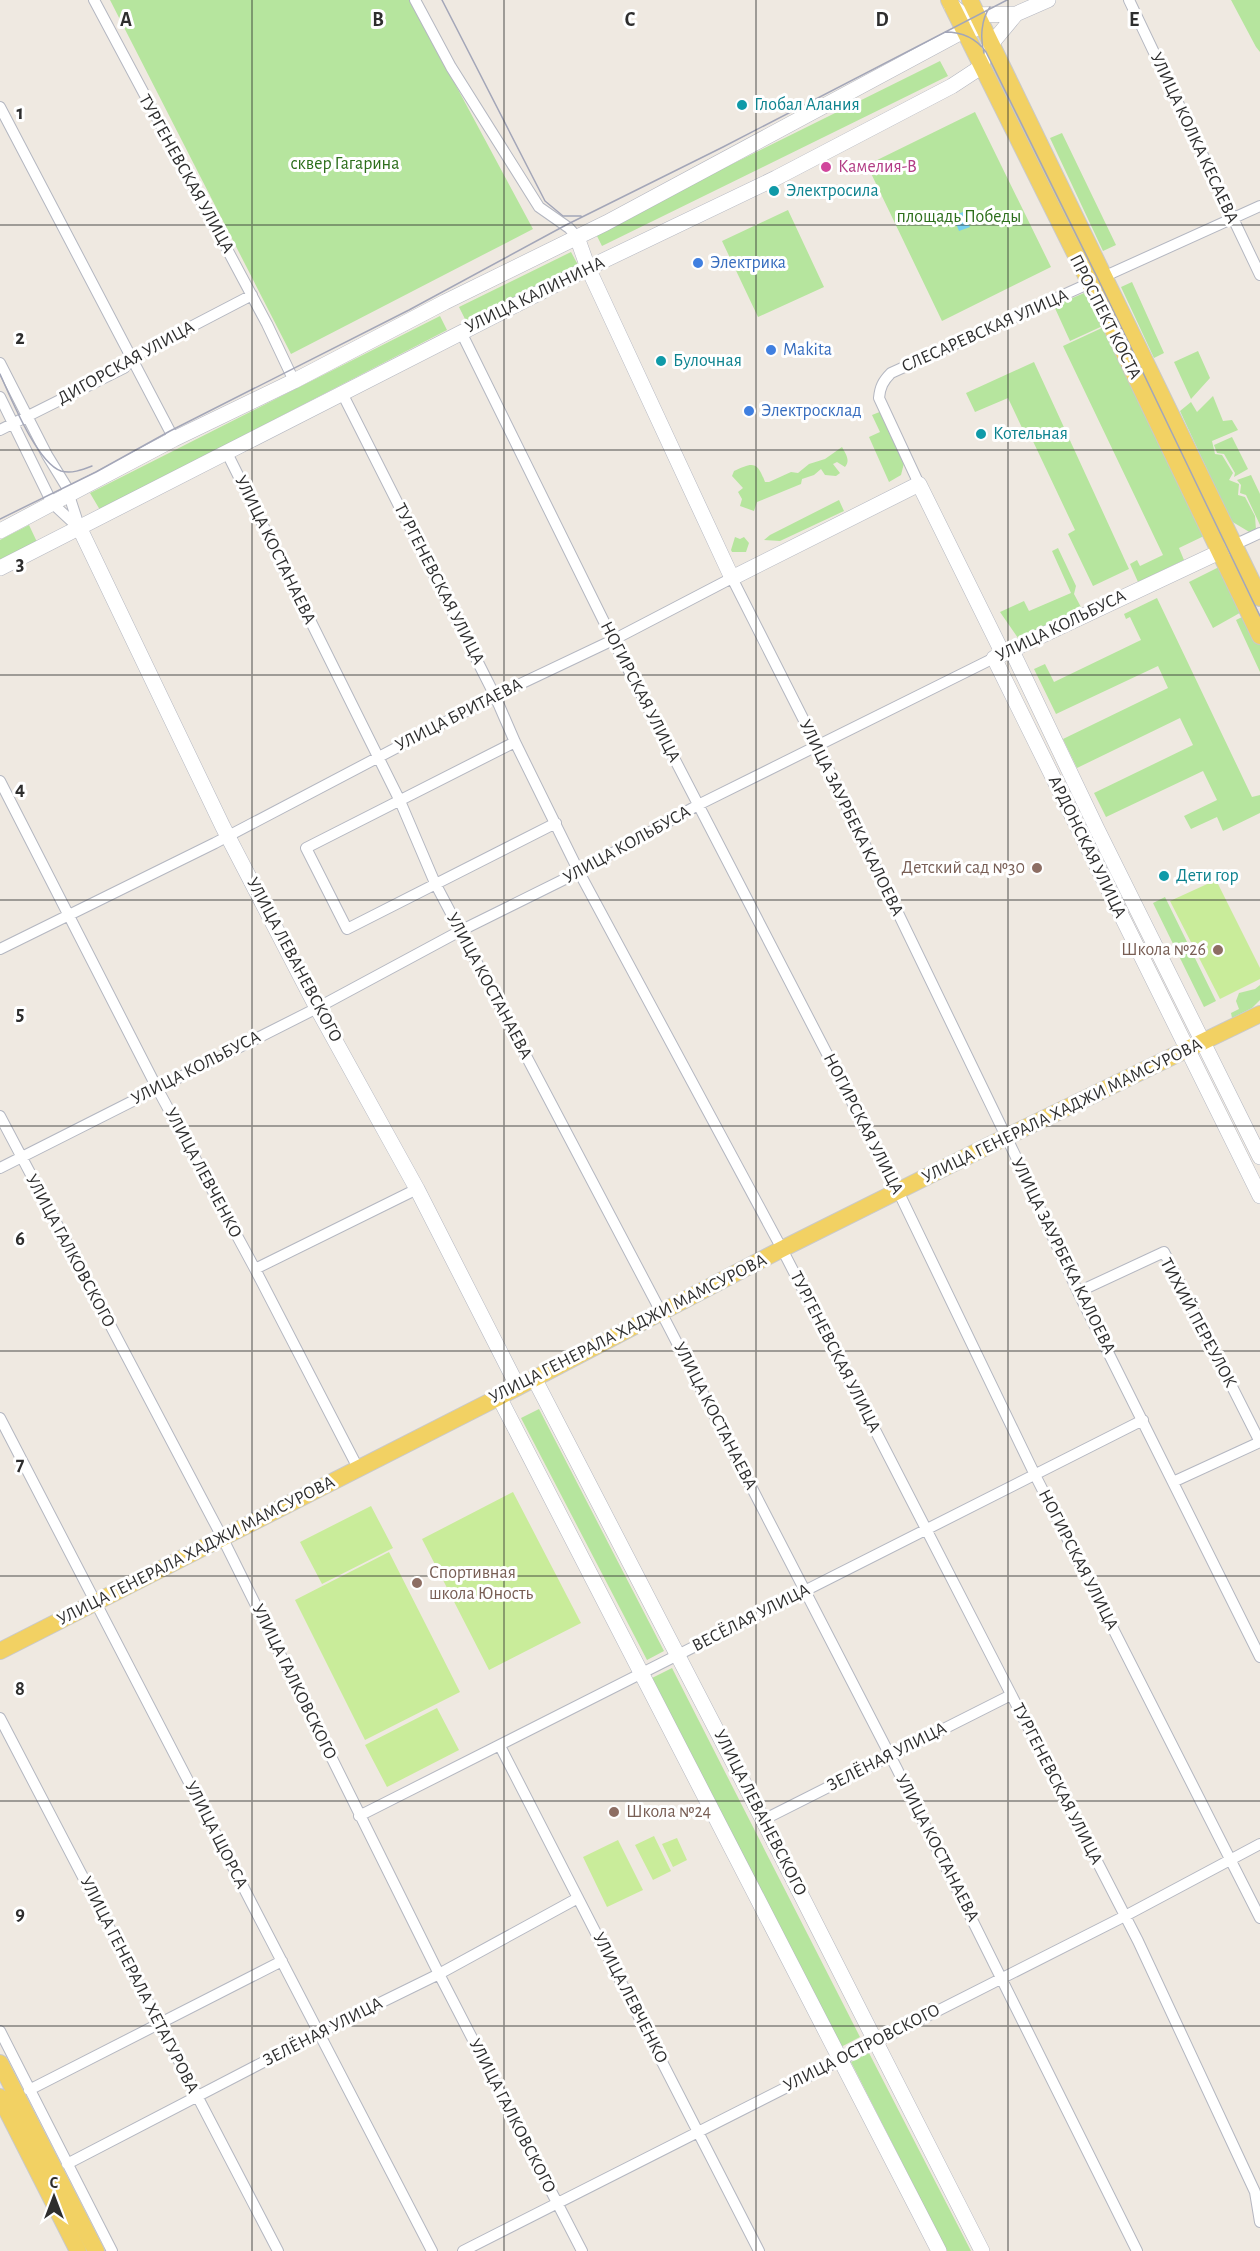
<svg xmlns="http://www.w3.org/2000/svg" width="1260" height="2251" font-family="'Alegreya Sans',sans-serif">
  <style>
    .green { fill: #b6e59e }
    .pitch { fill: #c9ec9a }
    .water { fill: #75cff0 }
    .lines { fill: none; stroke-linecap: round; stroke-linejoin: round }
    .street-casing { stroke: #b4b7c1; stroke-width: 12 }
    .secondary-casing { stroke: #b4b7c1; stroke-width: 16 }
    .primary-casing { stroke: #c9c9c9; stroke-width: 18 }
    .street { stroke: #fff; stroke-width: 10 }
    .secondary { stroke: #fff; stroke-width: 15 }
    .primary { stroke: #f2d163; stroke-width: 16 }
    .tram { stroke: #a3a6b8; stroke-width: 1.5 }
    .grid { fill: none; stroke: #2e2e2e; stroke-width: 1.5; stroke-opacity: 0.55 }
    .culture-dot { fill: #0f9aa8; stroke: #fff; stroke-width: 2 }
    .hotel-dot { fill: #d1479c; stroke: #fff; stroke-width: 2 }
    .shop-dot { fill: #3f7fe0; stroke: #fff; stroke-width: 2 }
    .education-dot { fill: #8d6e63; stroke: #fff; stroke-width: 2 }
    .labels { text-anchor: middle; dominant-baseline: central; stroke-width: 6; stroke-linejoin: round; paint-order: stroke }
    .culture-label { font-size: 18px; fill: #0d838f; stroke: #fff; text-anchor: start }
    .street-label { font-size: 18px; fill: #2e2e2e; stroke: #fff }
    .park-label { font-size: 18px; fill: #2c6e1b; stroke: #fff }
    .hotel-label { font-size: 18px; fill: #b23c85; stroke: #fff; text-anchor: start }
    .shop-label { font-size: 18px; fill: #366cbe; stroke: #fff; text-anchor: start }
    .education-label { font-size: 18px; fill: #785e54; stroke: #fff; text-anchor: end }
    .grid-label { font-size: 20px; text-anchor: middle; font-weight: bold; fill: #2e2e2e; stroke: #fff; stroke-width: 6; stroke-linejoin: round; paint-order: stroke }
  </style>
  <rect width="100%" height="100%" fill="#efe9e1"/>
  <path class="green" d="M110,0H410L533,229L291,354Z
    M1231,0H1260V52L1256,47Z
    M940,61L948,76L602,246L595,232Z
    M975,112L1051,267L942,321L867,165Z
    M1062,133L1116,245L1103,251L1050,138Z
    M788,210L824,287L758,317L722,241Z
    M571,252L578,265L466,321L459,307Z
    M1132,282L1164,353L1154,358L1121,287Z
    M1091,290L1107,324L1070,341L1054,306Z
    M440,316L447,330L100,510L90,493Z
    M1104,327L1204,536L1179,548L1184,560L1138,582L1130,564L1137,560L1140,566L1163,555L1063,346Z
    M1198,351L1210,378L1191,399L1174,362Z
    M1034,362L1129,569L1093,586L1068,534L1075,530L1031,437L1022,441L1018,433L1023,430L1008,398L975,412L966,393Z
    M1213,396L1223,421L1232,420L1238,430L1212,441L1215,454L1222,455L1233,473L1229,480L1239,484L1238,495L1245,497L1255,516L1256,530L1251,533L1231,521L1180,411L1191,402L1197,412Z
    M882,411L904,463L901,475L889,482L869,437L880,432L872,415Z
    M1232,437L1248,469L1234,477L1235,473L1224,454L1217,453L1214,445Z
    M842,447C845,453 851,460 845,467L837,462L833,464L840,473L836,476L825,475L821,469L814,475L802,479L801,484L757,502L754,511L740,506L742,499L738,492L743,488L732,476L734,471C753,462 757,461 765,482H769L791,472L798,473L809,464L825,459Z
    M1251,475L1260,494V525L1246,495L1240,493L1241,485L1237,480Z
    M839,500L844,511L780,541L764,540L770,535Z
    M29,525L37,542L0,561V540Z
    M735,537L740,539L744,537L749,543L746,552H732L731,550Z
    M1058,548L1076,586L1074,594L1082,609L1018,638L1000,612L1024,601L1029,611L1071,593L1052,551Z
    M1223,565L1245,610L1213,628L1189,582Z
    M1157,598L1252,797L1260,795V813L1223,831L1217,817L1191,829L1184,816L1217,800L1203,771L1106,817L1094,793L1193,745L1180,718L1077,768L1063,739L1168,688L1158,666L1056,714L1034,669L1045,664L1054,682L1141,640L1130,617L1126,619L1124,614Z
    M1246,615L1260,644V672L1236,620Z
    M1165,897L1216,1001L1204,1007L1153,903Z
    M1260,985V1000L1252,1008L1232,1018L1231,1013L1239,1009L1236,1001L1239,993L1255,989Z
    M539,1409L664,1651L647,1660L521,1418Z
    M672,1668L860,2037L841,2047L652,1678Z
    M869,2053L971,2251H947L851,2062Z"/>
  <path class="pitch" d="M1216,880L1260,968V979L1220,999L1170,901Z
    M513,1492L581,1623L489,1670L422,1539Z
    M371,1506L393,1548L322,1584L300,1542Z
    M389,1552L460,1692L365,1740L295,1600Z
    M437,1708L459,1750L387,1787L365,1745Z
    M654,1836L671,1871L653,1880L635,1845Z
    M677,1838L687,1860L673,1867L662,1844Z
    M618,1840L643,1890L607,1907L583,1857Z"/>
  <path class="water" d="M963,212L970,227L959,231L953,216Z"/>
  <g class="lines">
    <g class="street-casing">
      <path id="street" d="M94,0L267,324L294,381
        M415,0L451,67L539,207L569,228L577,237
        M1129,0L1260,275
        M0,107L174,439
        M461,332L613,640L898,1191L1035,1475L1260,1918
        M0,363L47,455L66,486L80,529
        M342,393L495,696L515,742L579,872L782,1249L1138,1941L1255,2192L1260,2222
        M0,397L52,503L79,528
        M0,430L124,368L131,358L252,295
        M227,453L400,801L435,883L661,1312L896,1767L1137,2251
        M919,484L879,398C880,387 883,381 891,373L1260,206
        M1234,545L1260,533
        M515,742L306,848L347,929L556,823
        M0,781L157,1088L255,1269L358,1468
        M0,949L215,843L495,696L613,640L732,578L824,760L1016,1157L1078,1292L1260,1657
        M0,1116L222,1537L439,1974L582,2251
        M0,1168L317,1008L460,931L579,872L698,805L994,658
        M255,1269L417,1189
        M1078,1292L1164,1252L1260,1442
        M0,1418L432,2251
        M1173,1482L1260,1442
        M0,1718L278,2251
        M500,1746L759,2251
        M359,1816L1143,1420
        M763,1820L1011,1695
        M0,2031L112,2251
        M29,2090L282,1961
        M67,2164L327,2029L439,1974L578,1898
        M463,2251L1125,1916L1260,1844"/>
    </g>
    <g class="secondary-casing">
      <path id="secondary" d="M951,5L961,13L968,15L1016,14
        M577,237L588,268L732,578L919,484L1003,654
        M80,529L223,827L317,1008L417,1189L518,1387
        M0,531L174,439L294,381L445,302L606,223L958,34L975,29
        M1228,548L994,658L1260,1196
        M0,568L588,268L776,178L952,86L981,67L987,49L1016,14L1048,0
        M1012,651L1097,829L1260,1157
        M534,1378L763,1820L982,2251
        M499,1397L939,2251"/>
    </g>
    <g class="primary-casing">
      <path id="primary" d="M949,0L1112,328L1260,636
        M970,0L1260,598
        M0,1651L499,1397L782,1249L1006,1137L1260,1014
        M0,2063L96,2251
        M0,2097L78,2251"/>
    </g>
    <use href="#street" class="street"/>
    <use href="#secondary" class="secondary"/>
    <use href="#primary" class="primary"/>
    <path class="tram" d="M442,0L545,201L563,216H581
      M945,32C961,32 976,38 986,52L1098,279L1260,616
      M984,53C980,39 981,19 990,7
      M0,374C11,398 37,463 61,471C71,474 82,470 92,466
      M0,519L96,472L170,431L409,310L566,225L723,147L1007,0"/>
  </g>
  <path class="grid" d="M252,0V2251M504,0V2251M756,0V2251M1008,0V2251M0,225H1260M0,450H1260M0,675H1260M0,900H1260M0,1126H1260M0,1351H1260M0,1576H1260M0,1801H1260M0,2026H1260"/>
  <g class="culture-dot">
    <circle cx="742" cy="105" r="6"/>
    <circle cx="774" cy="191" r="6"/>
    <circle cx="661" cy="361" r="6"/>
    <circle cx="981" cy="434" r="6"/>
    <circle cx="1164" cy="876" r="6"/>
  </g>
  <circle class="hotel-dot" cx="826" cy="167" r="6"/>
  <g class="shop-dot">
    <circle cx="698" cy="263" r="6"/>
    <circle cx="771" cy="350" r="6"/>
    <circle cx="749" cy="411" r="6"/>
  </g>
  <g class="education-dot">
    <circle cx="1037" cy="868" r="6"/>
    <circle cx="1218" cy="950" r="6"/>
    <circle cx="417" cy="1583" r="6"/>
    <circle cx="614" cy="1812" r="6"/>
  </g>
  <g class="labels">
    <g class="culture-label">
      <text x="754" y="105">Глобал Алания</text>
      <text x="786" y="191">Электросила</text>
      <text x="673" y="361">Булочная</text>
      <text x="993" y="434">Котельная</text>
      <text x="1176" y="876">Дети гор</text>
    </g>
    <g class="street-label">
      <text transform="translate(1194 138) rotate(65)">УЛИЦА КОЛКА КЕСАЕВА</text>
      <text transform="translate(186 174) rotate(61)">ТУРГЕНЕВСКАЯ УЛИЦА</text>
      <text transform="translate(535 295) rotate(-26)">УЛИЦА КАЛИНИНА</text>
      <text transform="translate(1105 317) rotate(63)">ПРОСПЕКТ КОСТА</text>
      <text transform="translate(985 331) rotate(-24)">СЛЕСАРЕВСКАЯ УЛИЦА</text>
      <text transform="translate(126 363) rotate(-29)">ДИГОРСКАЯ УЛИЦА</text>
      <text transform="translate(275 550) rotate(64)">УЛИЦА КОСТАНАЕВА</text>
      <text transform="translate(439 584) rotate(63)">ТУРГЕНЕВСКАЯ УЛИЦА</text>
      <text transform="translate(1061 626) rotate(-26)">УЛИЦА КОЛЬБУСА</text>
      <text transform="translate(640 692) rotate(63)">НОГИРСКАЯ УЛИЦА</text>
      <text transform="translate(459 715) rotate(-27)">УЛИЦА БРИТАЕВА</text>
      <text transform="translate(851 818) rotate(64)">УЛИЦА ЗАУРБЕКА КАЛОЕВА</text>
      <text transform="translate(627 845) rotate(-29)">УЛИЦА КОЛЬБУСА</text>
      <text transform="translate(1087 847) rotate(64)">АРДОНСКАЯ УЛИЦА</text>
      <text transform="translate(294 960) rotate(62)">УЛИЦА ЛЕВАНЕВСКОГО</text>
      <text transform="translate(489 986) rotate(62)">УЛИЦА КОСТАНАЕВА</text>
      <text transform="translate(196 1068) rotate(-27)">УЛИЦА КОЛЬБУСА</text>
      <text transform="translate(1062 1111) rotate(-26)">УЛИЦА ГЕНЕРАЛА ХАДЖИ МАМСУРОВА</text>
      <text transform="translate(863 1124) rotate(63)">НОГИРСКАЯ УЛИЦА</text>
      <text transform="translate(203 1173) rotate(62)">УЛИЦА ЛЕВЧЕНКО</text>
      <text transform="translate(70 1251) rotate(62)">УЛИЦА ГАЛКОВСКОГО</text>
      <text transform="translate(1063 1256) rotate(64)">УЛИЦА ЗАУРБЕКА КАЛОЕВА</text>
      <text transform="translate(1198 1323) rotate(62)">ТИХИЙ ПЕРЕУЛОК</text>
      <text transform="translate(628 1329) rotate(-27)">УЛИЦА ГЕНЕРАЛА ХАДЖИ МАМСУРОВА</text>
      <text transform="translate(835 1352) rotate(63)">ТУРГЕНЕВСКАЯ УЛИЦА</text>
      <text transform="translate(715 1416) rotate(63)">УЛИЦА КОСТАНАЕВА</text>
      <text transform="translate(196 1551) rotate(-27)">УЛИЦА ГЕНЕРАЛА ХАДЖИ МАМСУРОВА</text>
      <text transform="translate(1078 1560) rotate(63)">НОГИРСКАЯ УЛИЦА</text>
      <text transform="translate(751 1618) rotate(-27)">ВЕСЁЛАЯ УЛИЦА</text>
      <text transform="translate(294 1682) rotate(64)">УЛИЦА ГАЛКОВСКОГО</text>
      <text transform="translate(887 1757) rotate(-27)">ЗЕЛЁНАЯ УЛИЦА</text>
      <text transform="translate(1057 1784) rotate(63)">ТУРГЕНЕВСКАЯ УЛИЦА</text>
      <text transform="translate(760 1813) rotate(63)">УЛИЦА ЛЕВАНЕВСКОГО</text>
      <text transform="translate(216 1835) rotate(63)">УЛИЦА ЩОРСА</text>
      <text transform="translate(937 1848) rotate(63)">УЛИЦА КОСТАНАЕВА</text>
      <text transform="translate(139 1985) rotate(63)">УЛИЦА ГЕНЕРАЛА ХЕТАГУРОВА</text>
      <text transform="translate(630 1998) rotate(63)">УЛИЦА ЛЕВЧЕНКО</text>
      <text transform="translate(323 2032) rotate(-27)">ЗЕЛЁНАЯ УЛИЦА</text>
      <text transform="translate(862 2048) rotate(-27)">УЛИЦА ОСТРОВСКОГО</text>
      <text transform="translate(512 2116) rotate(63)">УЛИЦА ГАЛКОВСКОГО</text>
    </g>
    <g class="park-label">
      <text x="345" y="164">сквер Гагарина</text>
      <text x="959" y="217">площадь Победы</text>
    </g>
    <g class="hotel-label">
      <text x="838" y="167">Камелия-В</text>
    </g>
    <g class="shop-label">
      <text x="710" y="263">Электрика</text>
      <text x="783" y="350">Makita</text>
      <text x="761" y="411">Электросклад</text>
    </g>
    <g class="education-label">
      <text x="1025" y="868">Детский сад №30</text>
      <text x="1206" y="950">Школа №26</text>
      <text x="429" y="1573" text-anchor="start">Спортивная<tspan x="429" dy="21">школа Юность</tspan></text>
      <text x="626" y="1812" text-anchor="start">Школа №24</text>
    </g>
  </g>
  <g class="grid-label">
    <text x="126" y="26">A</text>
    <text x="378" y="26">B</text>
    <text x="630" y="26">C</text>
    <text x="882" y="26">D</text>
    <text x="1134" y="26">E</text>
    <text x="20" y="119">1</text>
    <text x="20" y="344">2</text>
    <text x="20" y="570">3</text>
    <text x="20" y="795">4</text>
    <text x="20" y="1020">5</text>
    <text x="20" y="1245">6</text>
    <text x="20" y="1470">7</text>
    <text x="20" y="1695">8</text>
    <text x="20" y="1920">9</text>
  </g>
  <g transform="translate(54 2197)" stroke="#ffffff" stroke-width="4.5" paint-order="stroke">
  <path d="M0-4.5L10 22L0 15L-10 22Z" fill="#2e2e2e"/>
  <text y="-9" font-size="16" font-weight="bold" text-anchor="middle" fill="#2e2e2e">С</text>
  </g>
</svg>
